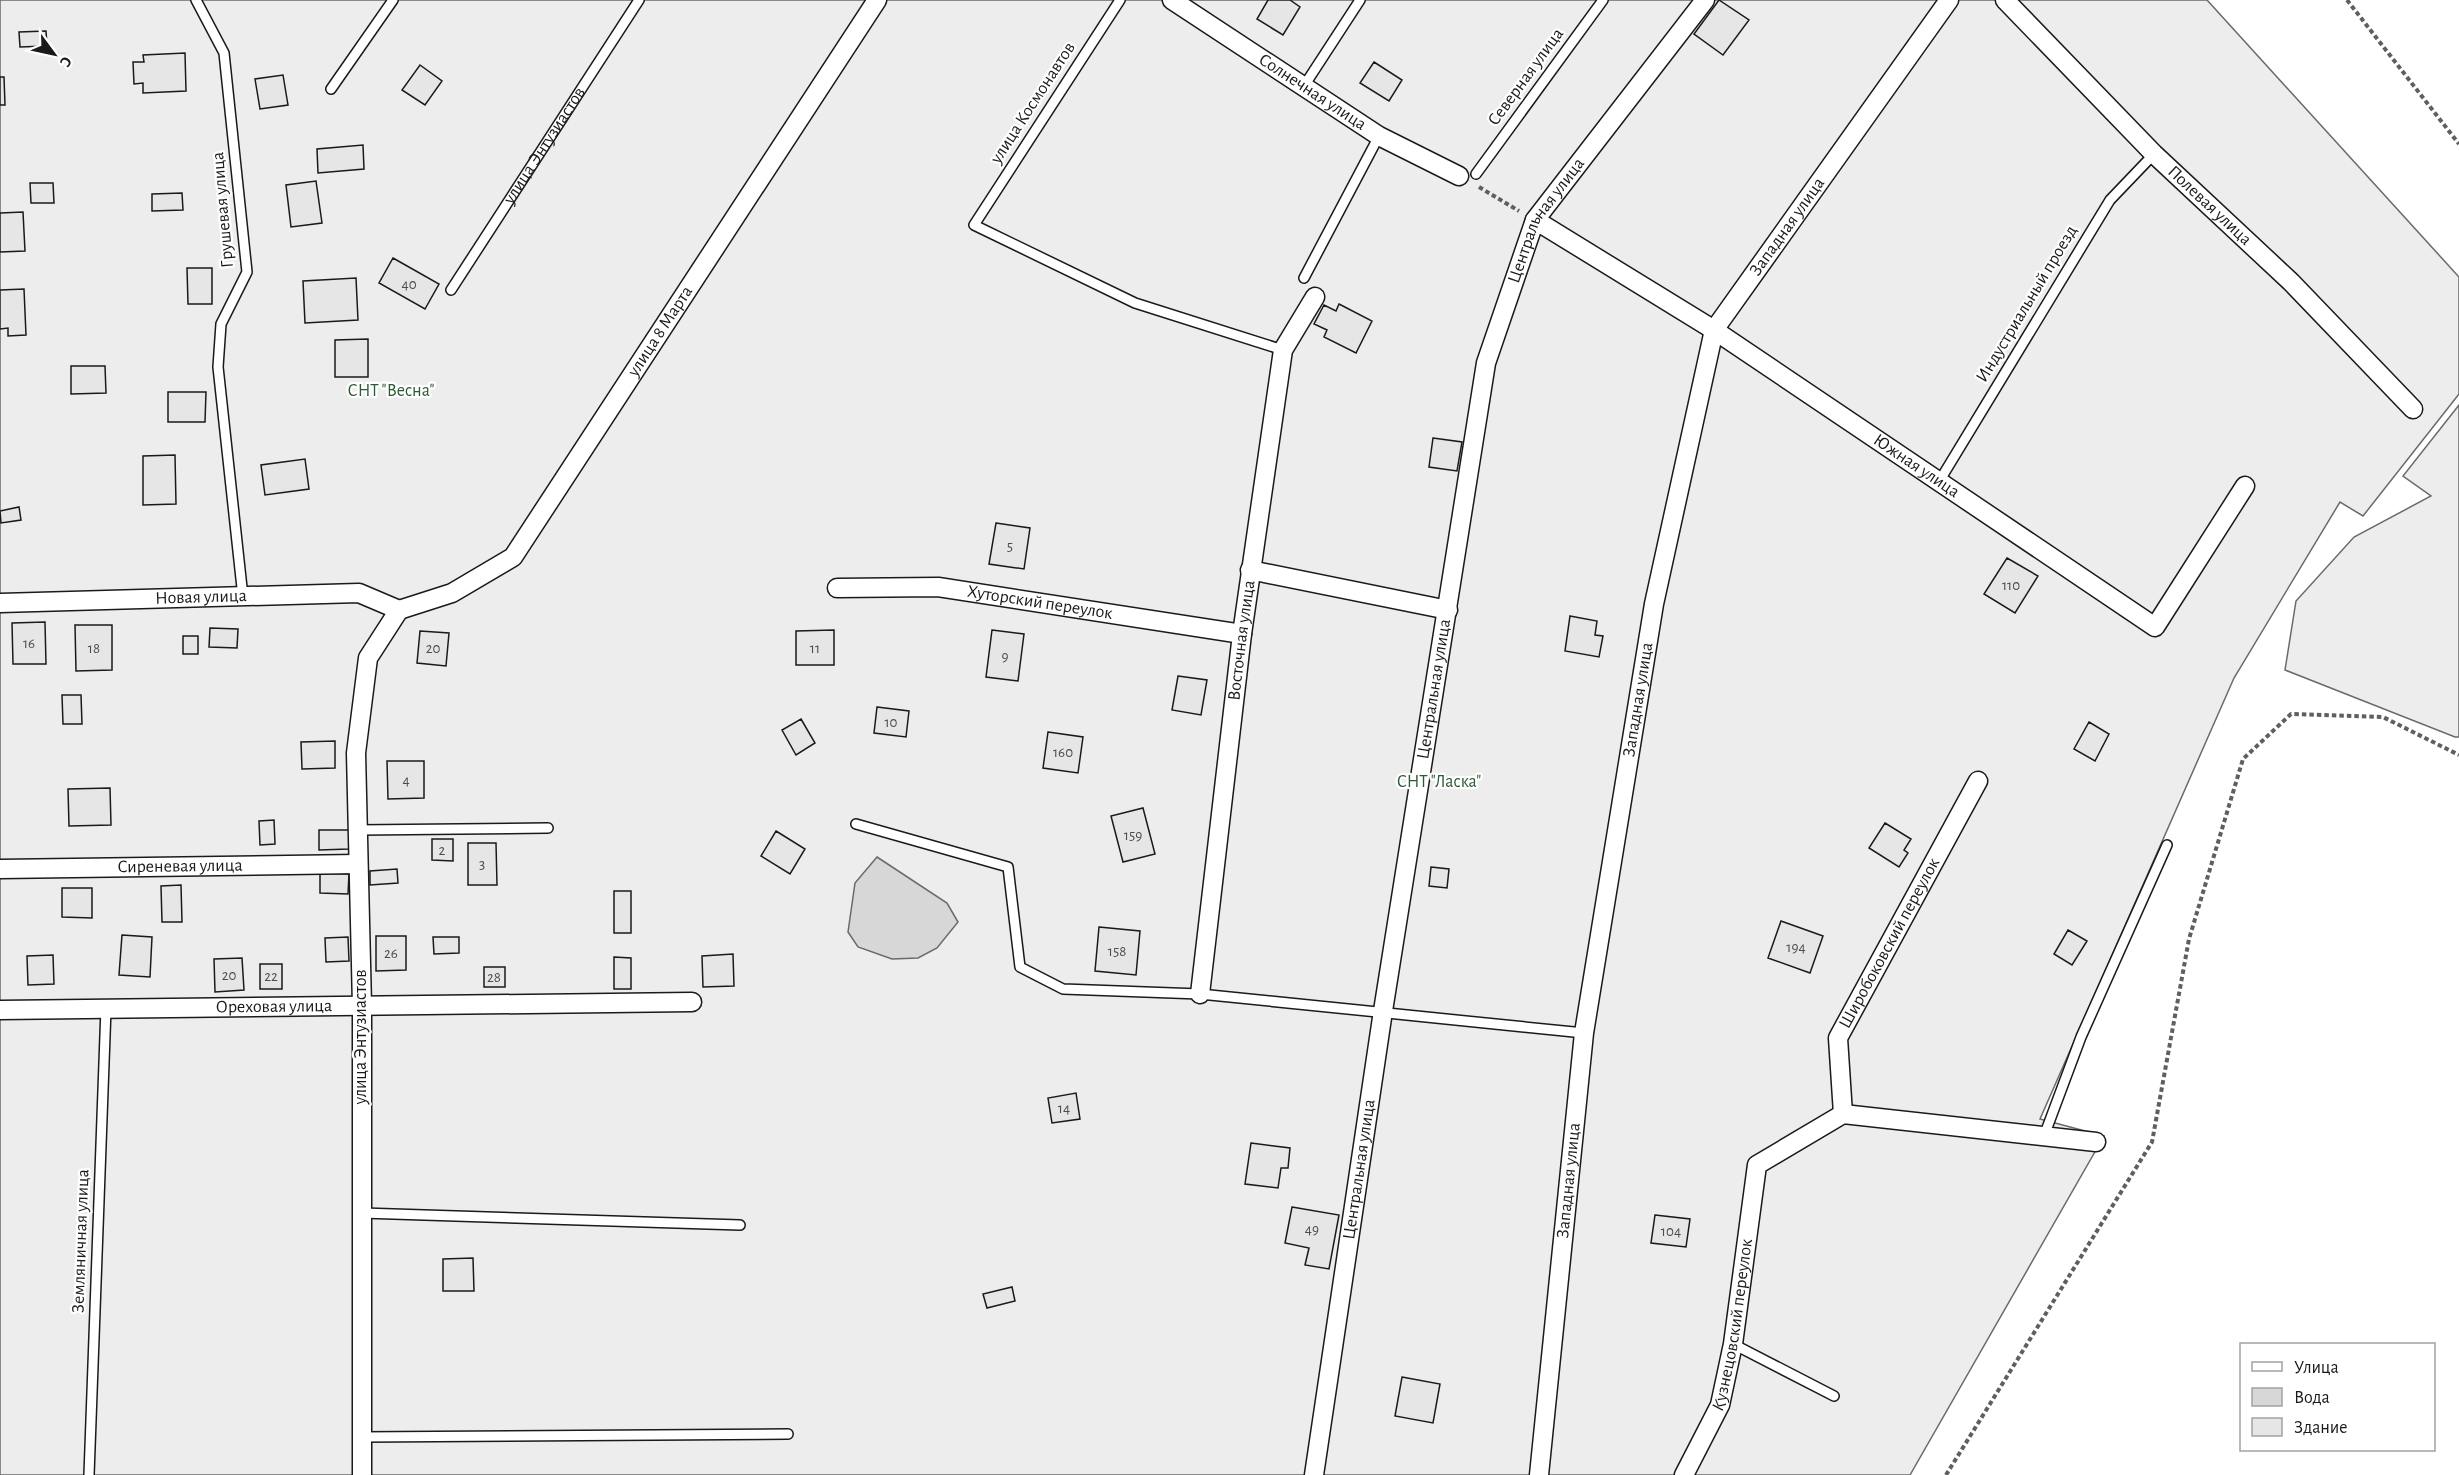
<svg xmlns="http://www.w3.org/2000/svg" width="2459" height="1475" font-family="'Alegreya Sans',sans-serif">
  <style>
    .built { fill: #ededed; stroke: #6a6a6a; stroke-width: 1.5 }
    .water { fill: #d7d7d7; stroke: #6a6a6a; stroke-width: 1.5 }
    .building { fill: #e6e6e6; stroke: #1a1a1a; stroke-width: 1.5 }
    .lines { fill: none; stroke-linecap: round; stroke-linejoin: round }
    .service-casing { stroke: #1a1a1a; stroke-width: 12 }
    .minor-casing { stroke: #1a1a1a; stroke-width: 21 }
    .path { stroke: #5f5f5f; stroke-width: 4; stroke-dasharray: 4.5 3; stroke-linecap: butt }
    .service { stroke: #fff; stroke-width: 9 }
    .minor { stroke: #fff; stroke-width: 18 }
    .labels { text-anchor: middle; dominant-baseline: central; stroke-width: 4.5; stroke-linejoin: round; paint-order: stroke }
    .number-label { font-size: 15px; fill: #4d4d4d }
    .street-label { font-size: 18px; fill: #1a1a1a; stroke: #fff }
    .park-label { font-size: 18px; fill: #2b5a34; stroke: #fff }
  </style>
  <rect width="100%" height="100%" fill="#fff"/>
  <path class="built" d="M0,0H2207L2459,277V394L2363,516L2340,502L2234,678L2040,1119L2104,1136L1910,1475H0Z
    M2459,405V737H2455L2285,670L2296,601L2354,537L2431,496L2403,476Z"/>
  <path class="water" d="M877,857L947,903L958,922L937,948L918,958L892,959L858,947L848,932L855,883Z"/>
  <path class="building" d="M1268,0H1290L1300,7L1283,35L1257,19Z
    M1719,0L1749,20L1723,55L1694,34Z
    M46,31L47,46L20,47L19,32Z
    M185,53L186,91L143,93V83L134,84L133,62H144L143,55Z
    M1374,62L1402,80L1389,101L1360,83Z
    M420,65L442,81L425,105L402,90Z
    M283,75L288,105L260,109L255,79Z
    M0,77H4L5,105H0Z
    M363,145L364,169L318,173L317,149Z
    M316,181L322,223L291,227L286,185Z
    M30,183H53L54,203H31Z
    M182,193L183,210L152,211V194Z
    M23,212L25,251L0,252V213Z
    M393,258L439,284L425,309L379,283Z
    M187,268H212V304H188Z
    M356,278L358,320L305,323L303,281Z
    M24,289L26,335L8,336V328L0,329V290Z
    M1339,304L1372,321L1356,353L1324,337L1327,330L1314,324L1324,305L1336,311Z
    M368,339V377H335V340Z
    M71,366H105L106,393L71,394Z
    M168,392H206L205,422H168Z
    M1433,438L1462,442L1457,471L1429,467Z
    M175,455L176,504L143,505V456Z
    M305,459L309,489L265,495L261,465Z
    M19,507L21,520L1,523L0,511Z
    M996,523L1030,528L1024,569L989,564Z
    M2007,558L2038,576L2015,613L1984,594Z
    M1570,616L1597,621L1595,635L1603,636L1599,657L1565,651Z
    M45,622L46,664H13L12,623Z
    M75,625H112V670L76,671Z
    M210,628L238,629L237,648L209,647Z
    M834,630V665H796V631Z
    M992,630L1024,634L1018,681L986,677Z
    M420,631L449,633L446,666L417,663Z
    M183,636H198V654H183Z
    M1178,676L1207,680L1201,715L1172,710Z
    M62,695H81L82,724H63Z
    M877,707L909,711L906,737L874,733Z
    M801,719L815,743L796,755L782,730Z
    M2089,722L2109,734L2095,761L2074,749Z
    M1048,732L1083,737L1078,773L1043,768Z
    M335,741V768L302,769L301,742Z
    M387,761H424V798L388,799Z
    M110,788L111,825L69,826L68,789Z
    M1143,808L1155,854L1123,862L1111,816Z
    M274,820L275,844L260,845L259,821Z
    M1885,823L1911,839L1904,850L1908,853L1899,867L1869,848Z
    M319,830H349V849L319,850Z
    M776,831L805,849L790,874L761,856Z
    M432,839H453V861L432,860Z
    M468,843H496L497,885H468Z
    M1431,867L1449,869L1447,888L1429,886Z
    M397,869L398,883L370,885V871Z
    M320,873L349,874L348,894L320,893Z
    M181,885L182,922H162L161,886Z
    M62,888H92V918L62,917Z
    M614,891H631V933H614Z
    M1781,921L1823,936L1810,973L1768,958Z
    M1099,927L1140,931L1136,975L1095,971Z
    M2068,930L2087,941L2072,965L2054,954Z
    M122,935L152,937L150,977L119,975Z
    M376,936H406V970L376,971Z
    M348,937L349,961L326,962L325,938Z
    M433,937H459V953L434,954Z
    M733,954L734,986L703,987L702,956Z
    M53,955L54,984L28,985L27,956Z
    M614,957L631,958V989H614Z
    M242,958L244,990L215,992L214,959Z
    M260,964H282V989H260Z
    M484,967H505V987H484Z
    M1076,1093L1080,1119L1052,1123L1048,1098Z
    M1251,1143L1290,1148L1288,1168H1281L1278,1188L1245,1184Z
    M1292,1207L1339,1215L1329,1269L1305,1265L1309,1248L1285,1243Z
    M1655,1215L1690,1219L1686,1247L1651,1243Z
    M473,1258L474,1291H443V1259Z
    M1012,1287L1015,1301L987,1308L983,1294Z
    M1402,1377L1440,1384L1433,1423L1395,1416Z"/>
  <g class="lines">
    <g class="service-casing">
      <g id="service">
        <path d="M196,0L224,53L247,272L221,324L218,367L243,597"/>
        <path d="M1120,0L974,225L1135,303L1283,350"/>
        <path d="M1304,86L1360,0"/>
        <path d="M331,89L393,0"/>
        <path d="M1476,174L1603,0"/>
        <path d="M1304,278L1379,136"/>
        <path id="s1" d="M451,290L639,0"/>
        <path d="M1940,480L2110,200L2154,154"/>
        <path d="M856,824L1008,867L1020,967L1063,989L1200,994L1584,1033"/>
        <path d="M358,830L548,828"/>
        <path d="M2044,1136L2081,1037L2167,845"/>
        <path d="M362,1213L740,1225"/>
        <path d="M1733,1344L1834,1396"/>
        <path d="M362,1437L788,1434"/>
        <path d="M89,1475L106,1008"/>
      </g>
    </g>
    <g class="minor-casing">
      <g id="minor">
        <path id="s2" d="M1172,0L1379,136L1459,176"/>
        <path id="s3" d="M2005,0L2154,154L2291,282L2413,409"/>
        <path id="s4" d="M1535,220L1714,330L2155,627L2245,486"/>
        <path d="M1250,570L1448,610"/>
        <path id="s5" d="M837,588L938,587L1242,634"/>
        <path id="s6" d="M0,603L359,593L399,610"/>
        <path id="s7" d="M399,610L452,593L513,557L877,0"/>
        <path id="s8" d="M0,869L358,864"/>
        <path id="s9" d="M1200,994L1242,634L1283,350L1315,297"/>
        <path id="s10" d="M0,1010L692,1002"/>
        <path id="s11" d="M1843,1114L1838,1038L1978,781"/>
        <path d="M362,1475V1006L356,753L368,658L399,610"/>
        <path id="s12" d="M1314,1475L1383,1011L1486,363L1535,220L1705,0"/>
        <path id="s13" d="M1539,1475L1584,1033L1654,604L1714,330L1949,0"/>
        <path id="s14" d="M1684,1475L1720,1405L1733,1344L1757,1165L1843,1114L2096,1142"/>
      </g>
    </g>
    <path class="path" d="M2347,0L2459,144
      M1479,187L1519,211
      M1946,1475L2152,1142L2189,939L2243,759L2291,714L2383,717L2459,755"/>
    <use href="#service" class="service"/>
    <use href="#minor" class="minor"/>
  </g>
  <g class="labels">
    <g class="number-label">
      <text x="409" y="284">40</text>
      <text x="1010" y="546">5</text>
      <text x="2011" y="585">110</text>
      <text x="29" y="643">16</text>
      <text x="94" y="648">18</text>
      <text x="433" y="648">20</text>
      <text x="815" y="648">11</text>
      <text x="1005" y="656">9</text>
      <text x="891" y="722">10</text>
      <text x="1063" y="752">160</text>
      <text x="406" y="780">4</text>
      <text x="1133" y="835">159</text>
      <text x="442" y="850">2</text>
      <text x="482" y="864">3</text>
      <text x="1796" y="947">194</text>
      <text x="1117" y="951">158</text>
      <text x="391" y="953">26</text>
      <text x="229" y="975">20</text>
      <text x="271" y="976">22</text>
      <text x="494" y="977">28</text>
      <text x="1064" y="1108">14</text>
      <text x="1312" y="1229">49</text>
      <text x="1671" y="1231">104</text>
    </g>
    <g class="street-label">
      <text transform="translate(1526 77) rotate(-54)">Северная улица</text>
      <text stroke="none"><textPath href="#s2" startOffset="168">Солнечная улица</textPath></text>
      <text transform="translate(1033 103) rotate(-57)">улица Космонавтов</text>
      <text stroke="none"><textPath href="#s1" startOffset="172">улица Энтузиастов</textPath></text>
      <text stroke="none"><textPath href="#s3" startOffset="290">Полевая улица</textPath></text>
      <text transform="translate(223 210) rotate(-95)">Грушевая улица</text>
      <text stroke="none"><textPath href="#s12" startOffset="1281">Центральная улица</textPath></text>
      <text stroke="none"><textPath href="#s13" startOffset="1286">Западная улица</textPath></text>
      <text transform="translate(2027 304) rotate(-59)">Индустриальный проезд</text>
      <text stroke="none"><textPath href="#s7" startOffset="396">улица 8 Марта</textPath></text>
      <text stroke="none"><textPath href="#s4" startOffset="454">Южная улица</textPath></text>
      <text stroke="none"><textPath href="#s6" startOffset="201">Новая улица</textPath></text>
      <text stroke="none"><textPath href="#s5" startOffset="204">Хуторский переулок</textPath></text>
      <text stroke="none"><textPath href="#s9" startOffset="356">Восточная улица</textPath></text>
      <text stroke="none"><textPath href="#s12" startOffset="795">Центральная улица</textPath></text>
      <text stroke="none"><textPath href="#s13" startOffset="782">Западная улица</textPath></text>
      <text stroke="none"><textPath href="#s8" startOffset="180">Сиреневая улица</textPath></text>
      <text stroke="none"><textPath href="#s11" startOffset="184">Широбоковский переулок</textPath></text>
      <text stroke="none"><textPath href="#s10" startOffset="274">Ореховая улица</textPath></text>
      <text transform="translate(361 1037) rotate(-90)">улица Энтузиастов</text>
      <text stroke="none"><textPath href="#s12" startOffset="309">Центральная улица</textPath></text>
      <text stroke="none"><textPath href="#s13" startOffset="296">Западная улица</textPath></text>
      <text transform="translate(81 1241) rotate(-88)">Земляничная улица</text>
      <text stroke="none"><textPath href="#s14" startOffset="160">Кузнецовский переулок</textPath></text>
    </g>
    <g class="park-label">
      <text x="391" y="391">СНТ "Весна"</text>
      <text x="1439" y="782">СНТ "Ласка"</text>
    </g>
  </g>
  <rect x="2240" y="1343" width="195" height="108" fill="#ffffff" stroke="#a3a3a3" stroke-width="1.5"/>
  <rect x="2252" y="1362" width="30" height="9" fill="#ffffff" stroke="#a3a3a3" stroke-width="1.5"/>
  <text x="2294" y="1373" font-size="18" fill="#1a1a1a">Улица</text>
  <rect x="2252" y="1388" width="30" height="18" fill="#d7d7d7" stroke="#a3a3a3" stroke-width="1.5"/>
  <text x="2294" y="1403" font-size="18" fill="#1a1a1a">Вода</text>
  <rect x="2252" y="1418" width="30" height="18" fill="#e6e6e6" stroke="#a3a3a3" stroke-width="1.5"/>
  <text x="2294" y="1433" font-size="18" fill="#1a1a1a">Здание</text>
  <g transform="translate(54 54) rotate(123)" stroke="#ffffff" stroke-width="4.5" paint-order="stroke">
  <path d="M0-4.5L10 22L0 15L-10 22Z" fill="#1a1a1a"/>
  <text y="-9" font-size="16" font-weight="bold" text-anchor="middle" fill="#1a1a1a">С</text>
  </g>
</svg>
